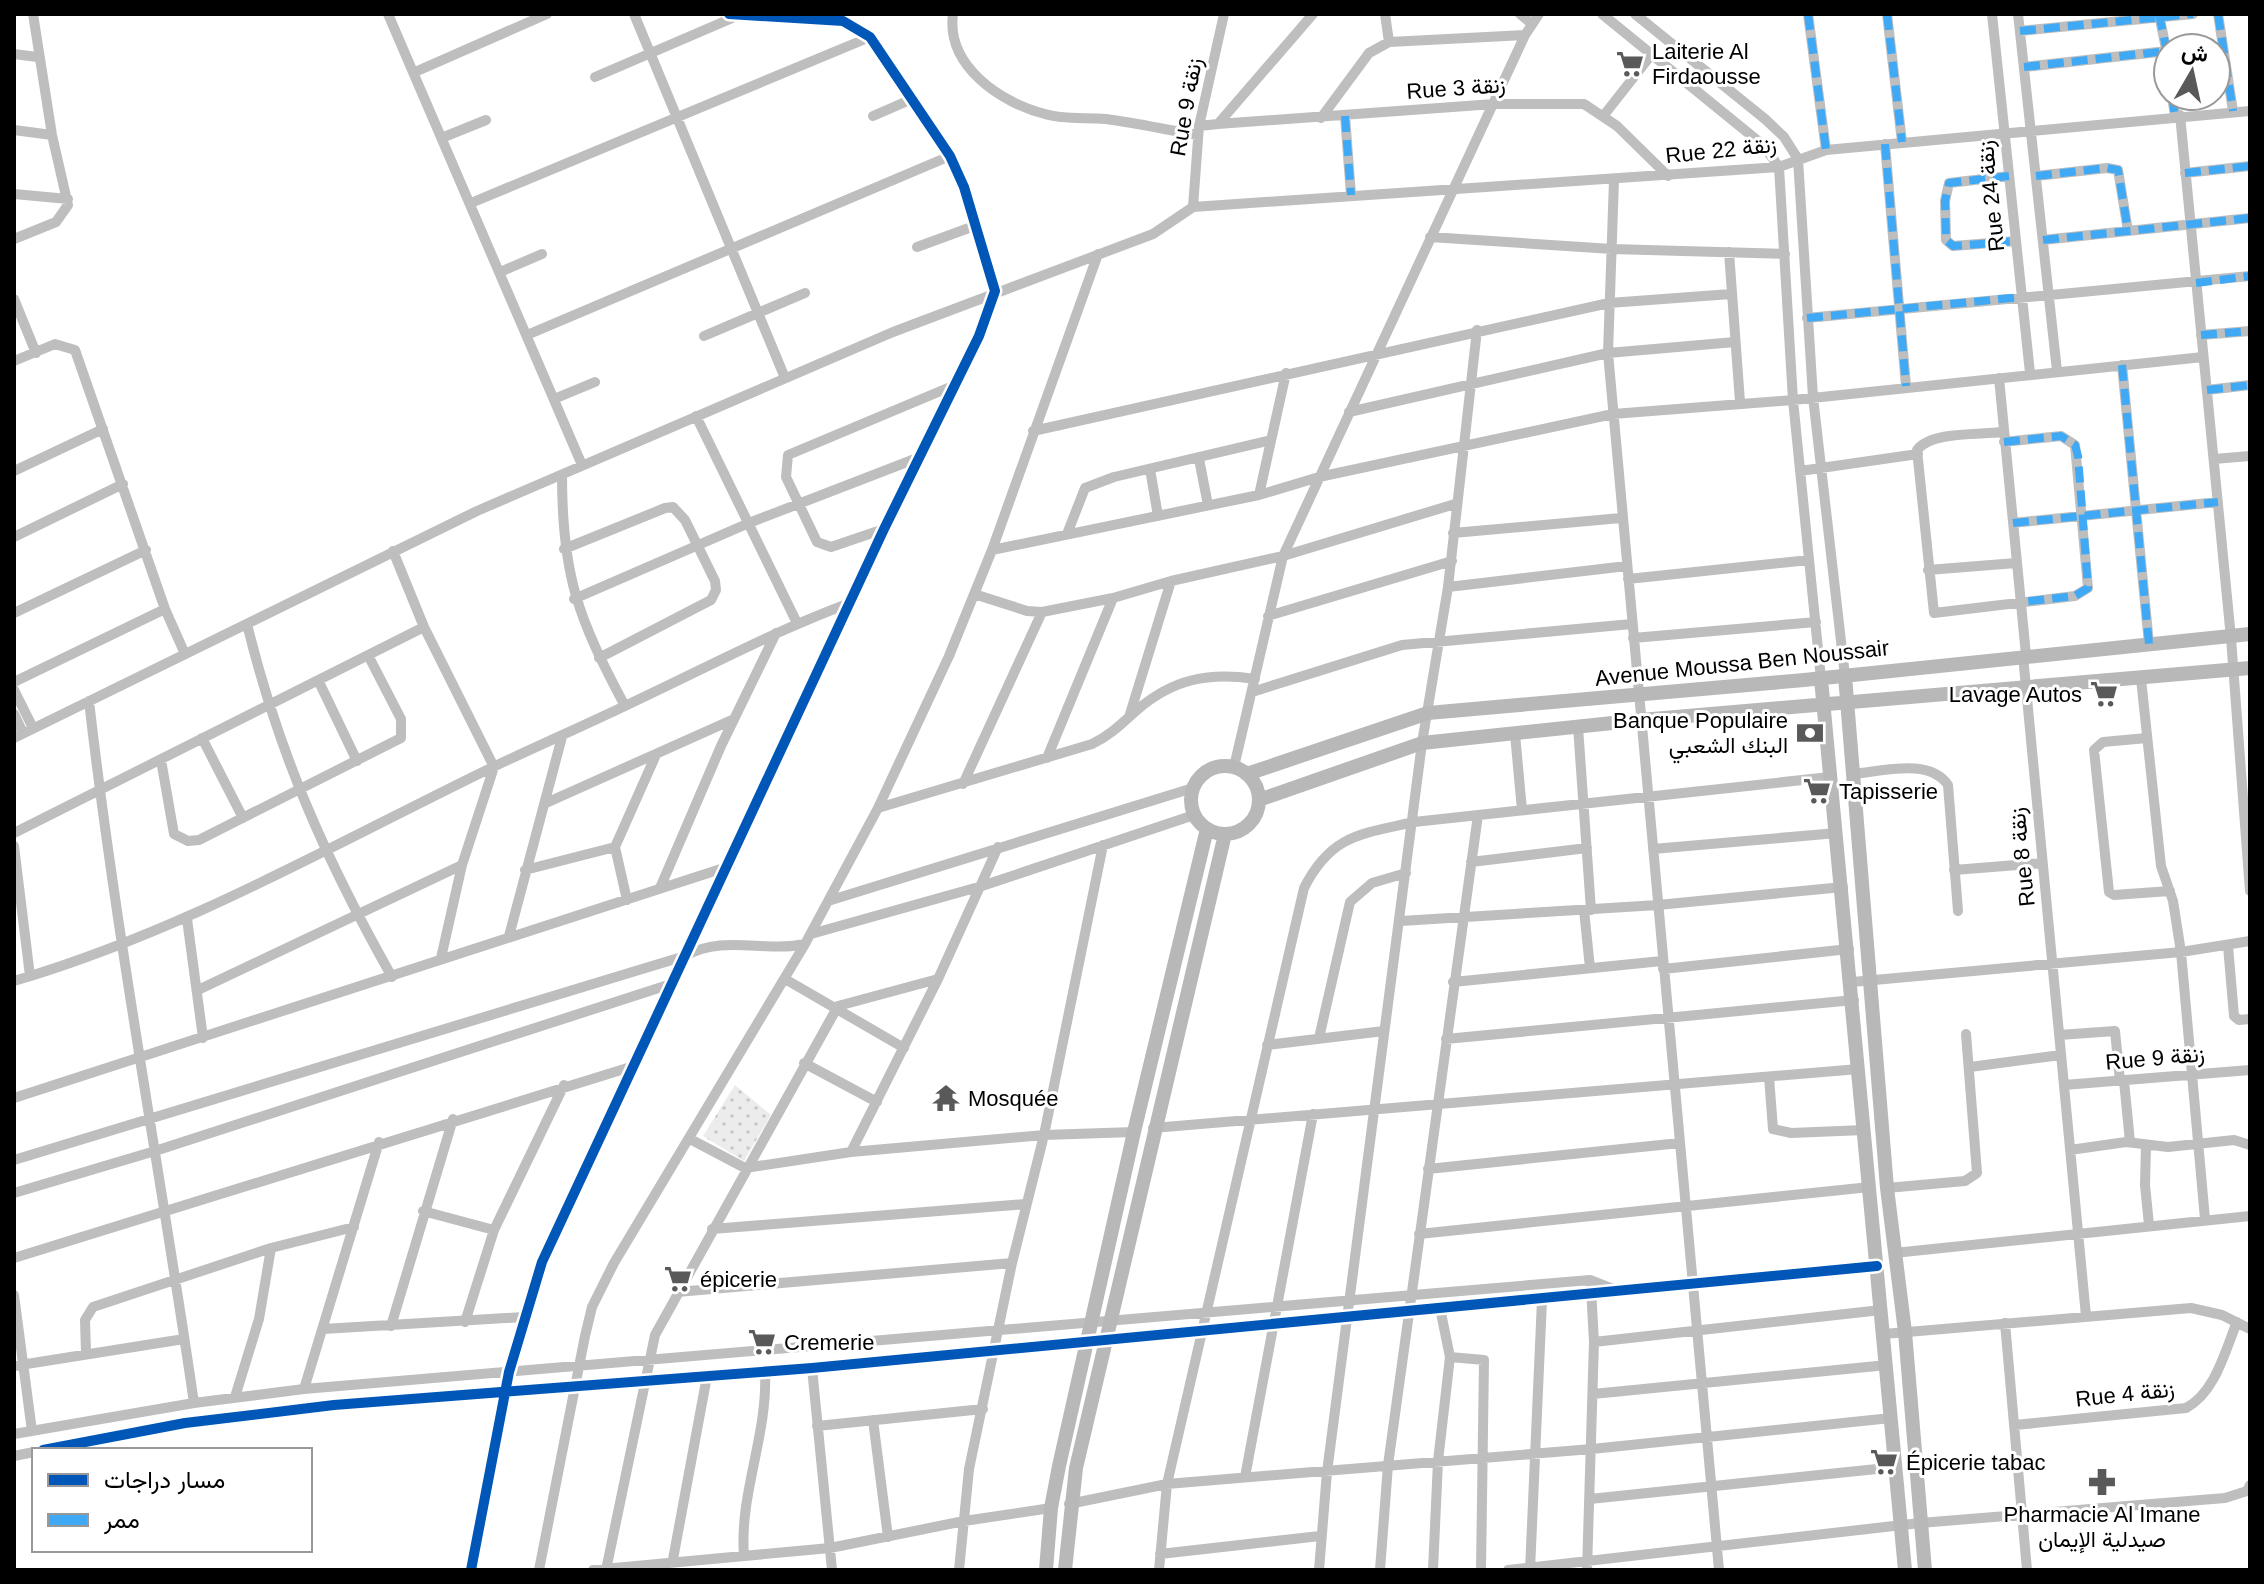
<svg xmlns="http://www.w3.org/2000/svg" width="2264" height="1584" font-family="Arial,Vazirmatn,sans-serif">
  <style>
    .park { fill: url(#park-dots) }
    .lines { fill: none; stroke-linecap: round; stroke-linejoin: round }
    .street { stroke: #bebebe; stroke-width: 10 }
    .secondary { stroke: #b8b8b8; stroke-width: 14 }
    .quiet { stroke: #3fa9f5; stroke-width: 8; stroke-dasharray: 16 8; stroke-linecap: butt }
    .cycleway-casing { stroke: #fff; stroke-width: 15 }
    .cycleway { stroke: #0057b8; stroke-width: 10 }
    .labels { text-anchor: middle; dominant-baseline: central; stroke-width: 6; stroke-linejoin: round; paint-order: stroke }
    .poi-label { font-size: 22px; fill: #000; stroke: #fff; text-anchor: start }
    .street-label { font-size: 22px; fill: #000; stroke: #fff }
  </style>
  <defs>
    <pattern id="park-dots" width="8" height="8" patternUnits="userSpaceOnUse" patternTransform="scale(2)"><rect width="8" height="8" fill="#ececec"/><path d="M2 2h.1M6 6h.1" fill="none" stroke="#c9c9c9" stroke-width="1.8" stroke-linecap="round"/></pattern>
  </defs>
  <rect width="100%" height="100%" fill="#fff"/>
  <path class="park" d="M735,1085L771,1115L744,1161L703,1136Z"/>
  <g class="lines">
    <path class="street" d="M388,14L582,465
      M634,14L785,378
      M953,14C946,66 1001,103 1045,114C1064,120 1086,117 1106,119C1137,123 1167,130 1198,135
      M1385,14L1389,42
      M1520,14L1532,24
      M1602,14L1763,145L1779,167L1793,400L1821,679
      M1635,14L1765,119L1784,137L1798,159L1813,397L1845,676
      M1808,14L1826,150
      M1887,14L1902,142
      M1992,14L2030,373
      M2018,14L2057,371
      M2159,14L2168,59
      M2218,14L2233,111
      M2020,31L2193,14
      M14,54L37,57
      M2024,67L2167,51
      M415,72L547,14
      M595,77L737,16
      M2172,96L2175,116
      M1604,115L1652,54
      M2180,115L2231,638L2250,891
      M873,116L912,99
      M1345,116L1351,195
      M1321,118L1369,53L1389,42L1525,35
      M1218,124L1494,104H1584L1617,126L1668,176
      M1199,126L1218,124L1313,14
      M14,130L52,135
      M444,137L486,120
      M1885,144L1906,386
      M2185,173L2250,166
      M2009,176L1949,183L1945,201L1946,240L1953,246L2016,241
      M2036,176L2107,168L2118,170L2128,231
      M1614,180L1608,353L1719,1570
      M14,194L68,199
      M471,203L870,37
      M1193,207L1779,167L1826,150L2250,111
      M1193,207L1199,126L1224,14
      M1430,237L1612,249L1785,254
      M14,239L56,222L68,205L52,135L33,14
      M2043,240L2250,218
      M917,247L977,225
      M1729,252L1740,402
      M500,272L542,254
      M14,299L36,353
      M1807,318L2250,276
      M527,335L950,156
      M2201,335L2250,331
      M704,336L805,293
      M14,361L55,344L75,350L165,609L185,654
      M2122,365L2149,644
      M1999,378L2026,655
      M2207,390L2250,385
      M554,399L595,382
      M1349,412L1608,353L1735,342
      M696,416L797,623
      M1033,431L1609,303L1731,294
      M2002,432C1980,435 1931,431 1917,450L1934,613L2075,596L2088,588L2075,445L2061,436L2004,442
      M1199,459L1208,505
      M2214,459L2250,456
      M1150,469L1158,516
      M14,471L103,429
      M1800,471L1918,454
      M562,475C562,576 578,618 625,706
      M1259,495L1286,373
      M2013,523L2218,502
      M884,529L831,547L817,542L786,477L788,455L955,385
      M1453,533L1621,518
      M1067,534L1085,488L1114,477L1271,440
      M14,537L123,484
      M564,549L665,508L673,507L685,520L715,581L716,590L711,600L599,658
      M992,550L1259,495L1319,477L1613,414L1793,400L2203,357
      M393,551L424,627L494,767L462,865L441,958
      M1928,570L2016,563
      M1628,579L1809,560
      M1448,587L1627,566
      M974,594L1027,611L1042,612L1113,598L1171,581L1283,556L1455,504
      M574,599L749,523L920,457
      M14,613L146,550
      M1268,616L1452,561
      M247,624C279,755 326,860 392,977
      M1633,638L1816,622
      M2023,656L2086,1316
      M2141,679L2161,866L2173,901L2181,952L2205,1219
      M14,682L165,609
      M319,682L357,761
      M14,690L33,728
      M1252,692L1402,645L1632,624
      M89,701C116,936 160,1169 194,1403
      M14,714L23,733
      M1130,714L1171,581
      M1578,727L1591,910
      M1515,734L1522,810
      M14,738L477,511L893,332L1153,234L1193,207
      M202,738L243,818
      M2147,738L2103,742L2094,750L2109,892L2114,895L2170,891
      M1047,758L1113,598
      M161,760L174,834L188,841L199,840L401,738V719L369,657
      M1234,767L1283,556L1525,35L1539,14
      M1852,774C1881,772 1929,757 1948,785L1958,911
      M963,784L1042,612
      M546,803L734,719
      M878,808L1092,744C1111,735 1121,724 1137,710C1173,679 1208,672 1255,679
      M14,833L424,627
      M14,846L30,976
      M1653,849L1837,833
      M1471,862L1587,848
      M525,870L615,847
      M1954,870L2042,863
      M660,888L721,746L776,633
      M627,900L615,847L655,757
      M828,901L1193,788
      M1584,910L1590,968
      M187,919L203,1038
      M1401,921L1658,905L1843,887
      M811,934L982,886L1194,815
      M509,936L562,737
      M2228,946L2234,1016L2239,1020L2250,1019
      M1663,969L1849,949
      M785,979L904,1048
      M14,981C184,931 334,844 493,767C546,742 599,719 652,693C717,662 782,628 850,603
      M1453,982L1662,961
      M1852,982L2181,952L2250,941
      M198,990L462,865
      M2059,1035L2115,1031L2120,1081
      M1319,1038L1350,902L1372,883L1406,873
      M1446,1039L1854,1000
      M1267,1045L1384,1031
      M804,1063L877,1102
      M1970,1067L2061,1055
      M1769,1077L1773,1129L1791,1133L1864,1130
      M2124,1081L2130,1142
      M2064,1085L2250,1070
      M14,1098L730,866
      M1153,1128L1859,1069
      M690,1139L745,1168L851,1152L1044,1135L1134,1132
      M2146,1145L2145,1185L2149,1225
      M2070,1150L2126,1142L2168,1147L2234,1140L2250,1145
      M851,1152L938,979L998,847
      M14,1160L685,956C724,934 764,953 805,944
      M1428,1169L1680,1143
      M1887,1188L1965,1181L1977,1173L1966,1034
      M14,1193L155,1151L671,984
      M423,1211L494,1230
      M712,1229L1026,1204
      M1419,1234L1870,1187
      M271,1248L354,1227
      M1894,1253L2250,1216
      M14,1258L634,1066
      M677,1292L1012,1263
      M14,1295L32,1431
      M465,1322L494,1230L564,1085
      M2005,1323L2027,1570
      M391,1326L453,1119
      M323,1329L523,1317
      M1884,1334L2191,1308L2222,1315L2250,1329
      M1594,1342L1881,1310
      M86,1352L85,1320L93,1307L271,1248L259,1319L235,1397
      M1450,1357L1484,1360L1481,1570
      M14,1366L184,1339
      M812,1368L832,1570
      M304,1389L379,1142
      M1593,1394L1887,1365
      M873,1420L888,1537
      M2015,1425L2186,1408C2215,1393 2225,1351 2237,1322
      M817,1426L983,1409
      M14,1434L194,1403L304,1389L1590,1280L1613,1289
      M43,1450L185,1423L334,1405L812,1368L1877,1266
      M14,1456L34,1452
      M1245,1477L1313,1114
      M1590,1499L1896,1467
      M1069,1504L1167,1484L1592,1449L1891,1418
      M1160,1554L1320,1536
      M744,1556C739,1494 768,1435 765,1372
      M471,1570L509,1372L542,1262L884,529L979,336L995,291L964,187L950,156L870,37L843,21L729,14
      M539,1570L585,1336L592,1307L614,1263L805,944L878,808L949,656L992,550L1098,254
      M593,1570L830,1548L964,1521L1051,1508
      M606,1570L655,1335L838,1006L938,979
      M671,1570L707,1376
      M959,1570L969,1469L1012,1263L1044,1135L1103,845
      M1159,1570L1167,1484L1304,888C1331,835 1360,834 1414,822L1830,777
      M1319,1570L1327,1472L1422,743L1448,587L1477,330
      M1380,1570L1388,1465L1478,815
      M1433,1570L1438,1461L1450,1357L1440,1308
      M1508,1570L1920,1523L2225,1498L2247,1491L2250,1485
      M1530,1570L1542,1300
      M1587,1570L1594,1342L1591,1288"/>
    <path class="secondary" d="M1845,676L1887,1188L1905,1332L1925,1570
      M1821,679L1905,1570
      M1191 800a34 34 0 1 1 68 0a34 34 0 1 1-68 0Z
      M1247,774L1428,713L1804,680L2250,634
      M1259,800L1422,743L1641,720L2250,668
      M1046,1570L1051,1508L1059,1466L1134,1132L1207,829
      M1065,1570L1076,1468L1225,834"/>
    <path class="quiet" d="M1808,14L1826,150
      M1887,14L1902,142
      M2159,14L2168,57
      M2218,14L2233,111
      M2020,31L2193,14
      M2024,67L2167,51
      M2172,96L2175,116
      M1345,116L1351,195
      M1885,144L1906,386
      M2185,173L2250,166
      M2009,176L1949,183L1945,201L1946,240L1953,246L2016,241
      M2036,176L2107,168L2118,170L2128,231
      M2043,240L2250,218
      M2196,283L2250,276
      M1807,318L2022,297
      M2201,335L2250,331
      M2122,365L2149,644
      M2207,390L2250,385
      M2004,442L2061,436L2075,445L2078,456L2088,588L2075,596L2021,602
      M2013,523L2218,502"/>
    <g class="cycleway-casing">
      <path id="cycleway" d="M43,1450L185,1423L334,1405L812,1368L1877,1266
        M471,1570L509,1372L542,1262L884,529L979,336L995,291L964,187L950,156L870,37L843,21L729,14"/>
    </g>
    <use href="#cycleway" class="cycleway"/>
  </g>
  <defs>
    <g id="supermarket-bare" transform="scale(2.16)"><path d="M-6-5.5h2.5l.6 2H6L4.5 2H-2.5L-4.4-4H-6ZM-1.5 3.2a1.3 1.3 0 1 0 .1 0ZM3 3.2a1.3 1.3 0 1 0 .1 0Z" fill="#595959" stroke="#fff" stroke-width="2.5" paint-order="stroke"/></g>
    <g id="bank-bare" transform="scale(2.16)"><path d="M-6-4H6V4H-6ZM0-2.3a2.3 2.3 0 1 0 0 4.6a2.3 2.3 0 1 0 0-4.6Z" fill="#595959" stroke="#fff" stroke-width="2.5" paint-order="stroke"/></g>
    <g id="temple-bare" transform="scale(2.16)"><path d="M0-6L5-2H3V0L6.5 2.5H4V6H1.5V3h-3V6H-4V2.5H-6.5L-3 0V-2H-5Z" fill="#595959" stroke="#fff" stroke-width="2.5" paint-order="stroke"/></g>
    <g id="pharmacy-bare" transform="scale(2.16)"><path d="M-2-6h4v4h4v4h-4v4h-4v-4h-4v-4h4Z" fill="#595959" stroke="#fff" stroke-width="2.5" paint-order="stroke"/></g>
  </defs>
  <g fill-rule="evenodd">
    <use href="#supermarket-bare" x="1630" y="64"/>
    <use href="#supermarket-bare" x="2104" y="694"/>
    <use href="#bank-bare" x="1810" y="733"/>
    <use href="#supermarket-bare" x="1817" y="791"/>
    <use href="#temple-bare" x="946" y="1098"/>
    <use href="#supermarket-bare" x="678" y="1279"/>
    <use href="#supermarket-bare" x="762" y="1342"/>
    <use href="#supermarket-bare" x="1884" y="1462"/>
    <use href="#pharmacy-bare" x="2102" y="1482"/>
  </g>
  <g class="labels">
    <g class="poi-label">
      <text x="1652" y="51">Laiterie Al<tspan x="1652" dy="25">Firdaousse</tspan></text>
      <text x="2082" y="694" text-anchor="end">Lavage Autos</text>
      <text x="1788" y="720" text-anchor="end">Banque Populaire<tspan x="1788" dy="25">البنك الشعبي</tspan></text>
      <text x="1839" y="791">Tapisserie</text>
      <text x="968" y="1098">Mosquée</text>
      <text x="700" y="1279">épicerie</text>
      <text x="784" y="1342">Cremerie</text>
      <text x="1906" y="1462">Épicerie tabac</text>
      <text x="2102" y="1514" text-anchor="middle">Pharmacie Al Imane<tspan x="2102" dy="25">صيدلية الإيمان</tspan></text>
    </g>
    <g class="street-label">
      <text transform="translate(1456 88) rotate(-4)">Rue 3 زنقة</text>
      <text transform="translate(1186 107) rotate(-80)">Rue 9 زنقة</text>
      <text transform="translate(1721 150) rotate(-6)">Rue 22 زنقة</text>
      <text transform="translate(1991 196) rotate(-96)">Rue 24 زنقة</text>
      <text transform="translate(1742 663) rotate(-6)">Avenue Moussa Ben Noussair</text>
      <text transform="translate(2022 857) rotate(-96)">Rue 8 زنقة</text>
      <text transform="translate(2155 1058) rotate(-5)">Rue 9 زنقة</text>
      <text transform="translate(2125 1394) rotate(-6)">Rue 4 زنقة</text>
    </g>
  </g>
  <rect width="2264" height="1584" fill="none" stroke="#000000" stroke-width="32"/>
  <rect x="32" y="1448" width="280" height="104" fill="#ffffff" stroke="#999999" stroke-width="2"/>
  <rect x="48" y="1474" width="40" height="12" fill="#0057b8" stroke="#999999" stroke-width="2"/>
  <text x="104" y="1488" font-size="24" fill="#000000">مسار دراجات</text>
  <rect x="48" y="1514" width="40" height="12" fill="#3fa9f5" stroke="#999999" stroke-width="2"/>
  <text x="104" y="1528" font-size="24" fill="#000000">ممر</text>
  <g transform="translate(2192 72) rotate(9)"><circle r="38" fill="#ffffff" stroke="#999999" stroke-width="2"/>
  <path d="M0-6L14 30L0 20L-14 30Z" fill="#595959"/>
  <text y="-12" font-size="22" font-weight="bold" text-anchor="middle" fill="#000000">ش</text>
  </g>
</svg>
